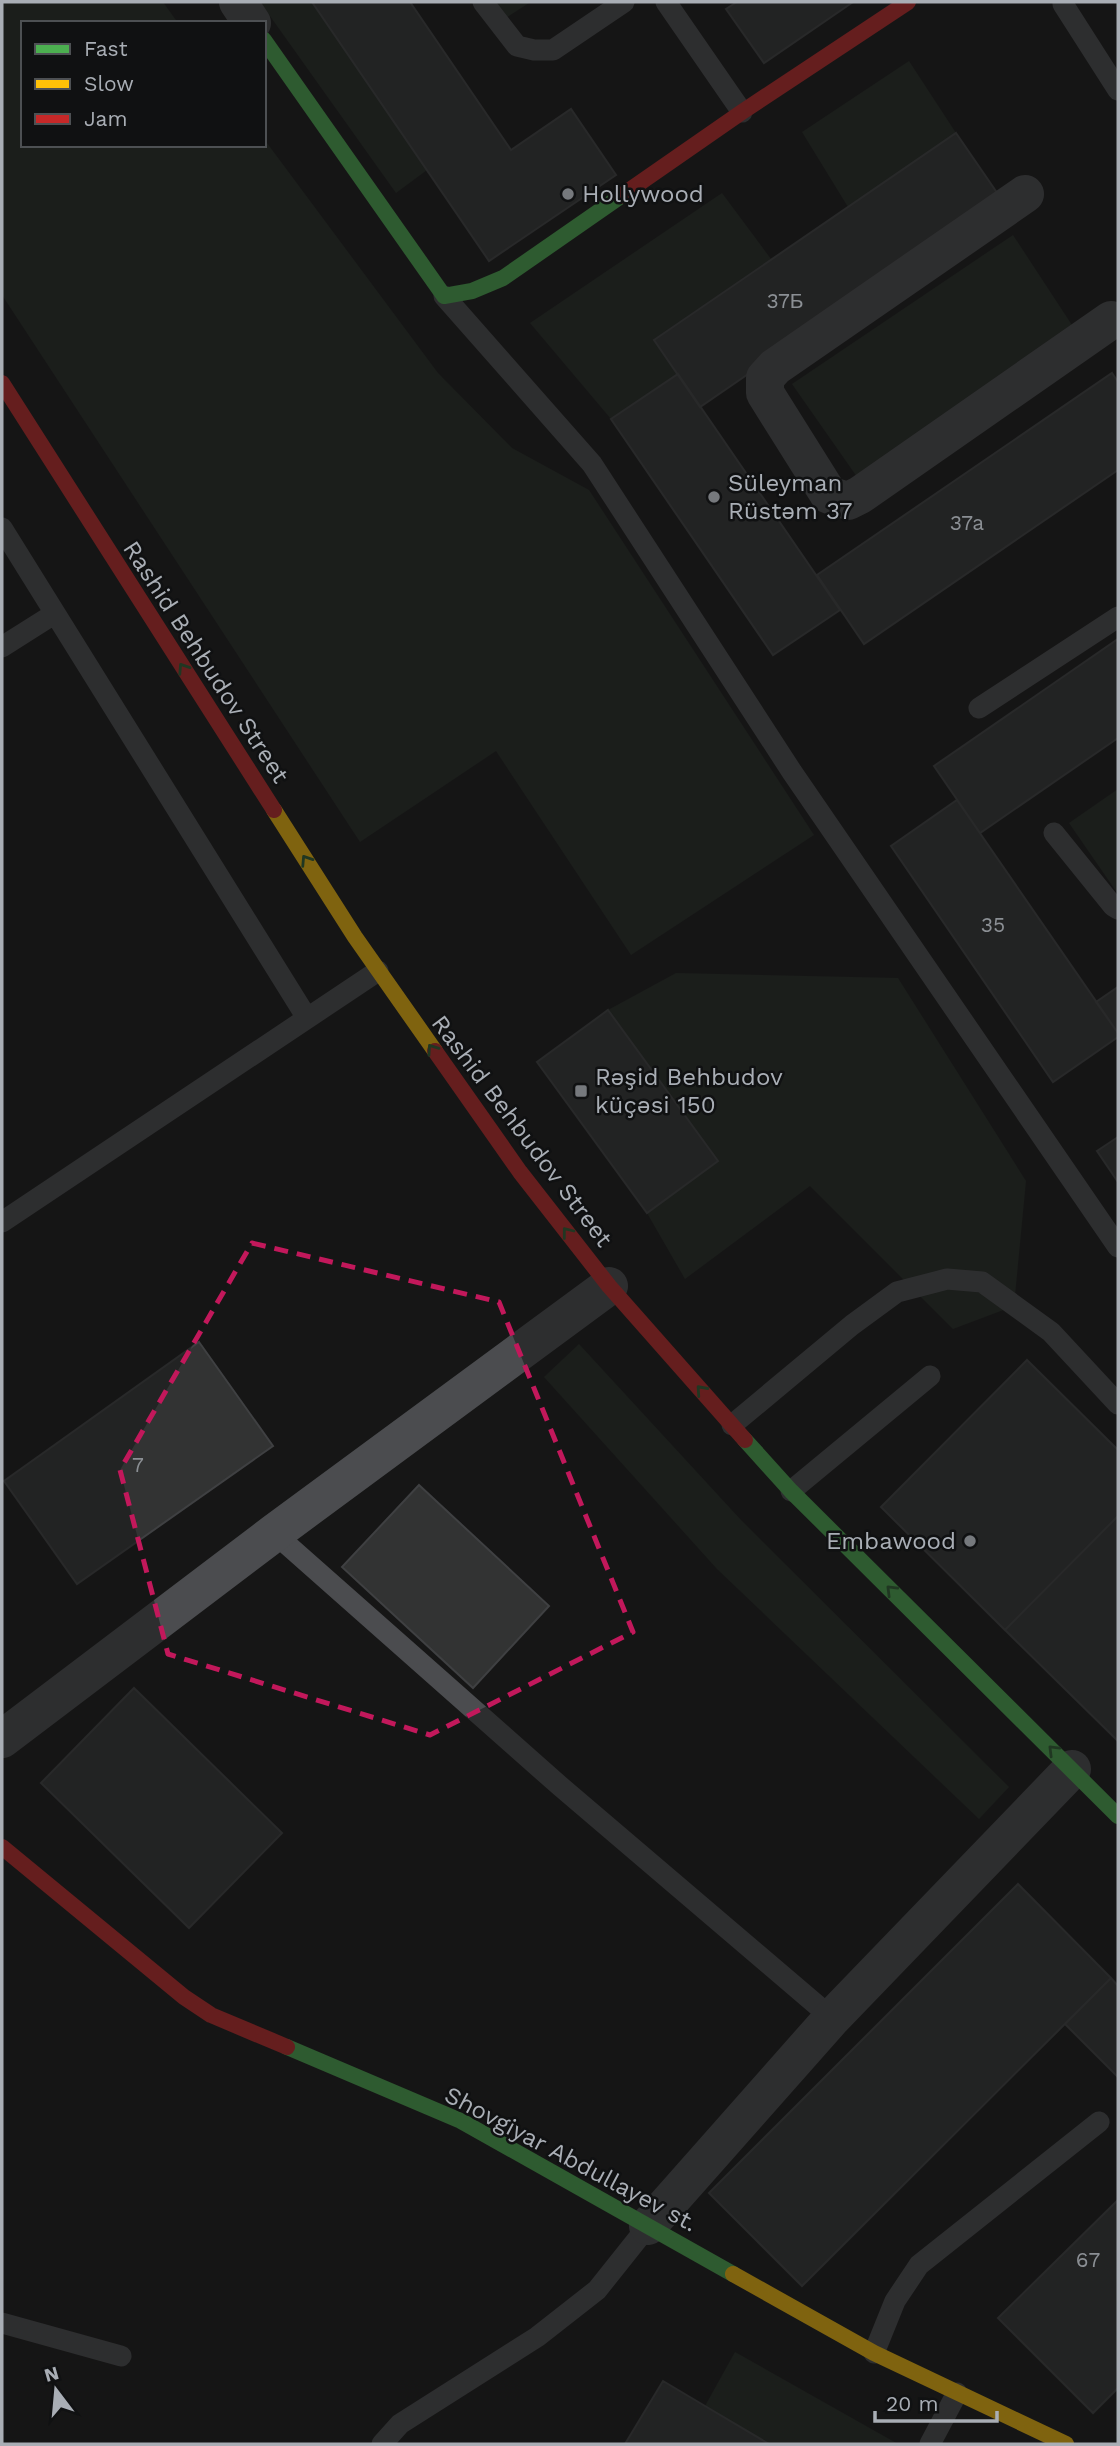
<svg xmlns="http://www.w3.org/2000/svg" width="1120" height="2446" font-family="'Work Sans',sans-serif">
  <style>
    .green { fill: #222822 }
    .building { fill: #323333; stroke: #3f4042; stroke-width: 2 }
    .lines { fill: none; stroke-linecap: round; stroke-linejoin: round }
    .lane { stroke: #4b4c4f; stroke-width: 21 }
    .street { stroke: #4b4c4f; stroke-width: 38 }
    .fast { stroke: #4caf50; stroke-width: 16 }
    .slow { stroke: #ffc107; stroke-width: 16 }
    .jam { stroke: #c62828; stroke-width: 16 }
    .oneway { stroke: #2e6031 }
    .marked { fill: none; stroke: #c2185b; stroke-width: 5; stroke-dasharray: 14 9; stroke-linejoin: round }
    .poi-dot { fill: #76797d; stroke: #101112; stroke-width: 2.5 }
    .labels { text-anchor: middle; dominant-baseline: central; stroke-width: 5; stroke-linejoin: round; paint-order: stroke }
    .number-label { font-size: 21px; fill: #8b8f94 }
    .poi-label { font-size: 24px; fill: #a9aeb5; stroke: #101112; text-anchor: start }
    .street-label { font-size: 24px; fill: #a9aeb5; stroke: #101112 }
  </style>
  <rect width="100%" height="100%" fill="#161616"/>
  <path class="green" d="M2,2H163L178,23H23V145H264V139L438,373L512,448L589,490L814,835L631,955L496,751L360,842L2,295Z
    M260,2H312L427,170L396,193Z
    M487,2H528L529,3L501,21Z
    M909,61L956,133L848,207L802,132Z
    M722,193L771,259L654,339L678,374L611,419L530,323Z
    M1013,235L1089,351L869,494L792,384Z
    M1118,789V894L1069,823Z
    M676,973L898,978L1026,1181L1014,1306L953,1329L810,1186L685,1279L647,1213L718,1161L608,1010Z
    M579,1344L741,1520L1009,1787L979,1819L717,1569L544,1377Z
    M735,2352L898,2444H769L705,2406Z"/>
  <path class="building" d="M312,2H410L511,150L571,109L616,175L489,261Z
    M737,2H853L764,63L726,9Z
    M956,133L1002,200L700,407L654,340Z
    M1112,373L1118,382V470L864,644L817,575Z
    M678,374L840,610L773,655L611,419Z
    M1118,639V738L980,833L934,766Z
    M957,800L1118,1033V1037L1053,1082L891,846Z
    M1118,987V1033L1096,1002Z
    M608,1010L718,1161L647,1213L537,1062Z
    M1118,1137V1182L1097,1151Z
    M199,1342L273,1446L77,1584L4,1481Z
    M1027,1360L1118,1450V1516L1005,1630L881,1507Z
    M419,1485L549,1606L473,1688L342,1567Z
    M1118,1516V1741L1005,1630Z
    M134,1688L282,1833L189,1928L41,1783Z
    M1018,1884L1111,1978L802,2286L709,2193Z
    M1111,1978L1118,1986V2077L1065,2024Z
    M1118,2200V2388L1093,2413L998,2318Z
    M663,2381L705,2406L769,2444H625Z"/>
  <g class="lines">
    <path class="lane" d="M483,2L517,46L534,50H553L624,2
      M666,2L742,112
      M1063,4L1118,90
      M444,296L592,464L792,772L1118,1247
      M2,528L307,1018
      M2,647L54,614
      M979,708L1118,617
      M1054,833L1113,906L1118,909
      M2,1222L378,971
      M732,1425L852,1325L897,1292L947,1279L982,1282L1051,1332L1118,1404
      M791,1491L930,1376
      M274,1533L560,1786L832,2018
      M2,2323L121,2356
      M874,2353L895,2301L919,2265L1099,2122
      M382,2444L400,2424L537,2337L597,2290L648,2226
      M930,2444L957,2393"/>
    <path class="street" d="M238,2L252,23
      M1025,194L775,367L765,378V393L829,495L848,501L860,495L1111,320
      M2,1739L274,1533L609,1286
      M648,2226L832,2018L1072,1769"/>
    <path class="fast" d="M264,40L444,296L472,291L503,278L621,196
      M745,1440L791,1491L1118,1816
      M287,2047L461,2121L733,2274"/>
    <path class="slow" d="M274,810L355,937L435,1051
      M733,2274L874,2353L1066,2444"/>
    <path class="jam" d="M621,196L742,112L908,2
      M2,383L274,810
      M435,1051L520,1172L609,1286L745,1440
      M2,1847L184,1997L211,2015L287,2047"/>
  </g>
  <defs><path id="oneway-chevron" d="M-2-3.5L2.5 0L-2 3.5" fill="none" stroke-width="1.6" stroke-linecap="round" stroke-linejoin="round" transform="scale(1.75)"/></defs>
  <g class="oneway">
    <use href="#oneway-chevron" transform="translate(183 668) rotate(-123)"/>
    <use href="#oneway-chevron" transform="translate(306 860) rotate(-123)"/>
    <use href="#oneway-chevron" transform="translate(432 1049) rotate(-125)"/>
    <use href="#oneway-chevron" transform="translate(567 1232) rotate(-128)"/>
    <use href="#oneway-chevron" transform="translate(701 1390) rotate(-132)"/>
    <use href="#oneway-chevron" transform="translate(891 1590) rotate(-135)"/>
    <use href="#oneway-chevron" transform="translate(1053 1750) rotate(-135)"/>
  </g>
  <path d="M0 0H1120V2446H0ZM252,1243L499,1302L633,1632L430,1735L168,1654L120,1470Z" fill="#161616" fill-opacity=".55" fill-rule="evenodd"/>
  <path class="marked" d="M252,1243L499,1302L633,1632L430,1735L168,1654L120,1470Z"/>
  <g class="poi-dot">
    <circle cx="568" cy="194" r="7"/>
    <circle cx="714" cy="497" r="7"/>
    <rect x="574" y="1084" width="14" height="14" rx="3.5"/>
    <circle cx="970" cy="1541" r="7"/>
  </g>
  <g class="labels">
    <g class="number-label">
      <text x="785" y="300">37Б</text>
      <text x="967" y="522">37a</text>
      <text x="993" y="924">35</text>
      <text x="138" y="1464">7</text>
      <text x="1088" y="2259">67</text>
    </g>
    <g class="poi-label">
      <text x="582" y="194">Hollywood</text>
      <text x="728" y="483">Süleyman<tspan x="728" dy="28">Rüstəm 37</tspan></text>
      <text x="595" y="1077">Rəşid Behbudov<tspan x="595" dy="28">küçəsi 150</tspan></text>
      <text x="956" y="1541" text-anchor="end">Embawood</text>
    </g>
    <g class="street-label">
      <text transform="translate(206 662) rotate(57)">Rashid Behbudov Street</text>
      <text transform="translate(522 1131) rotate(53)">Rashid Behbudov Street</text>
      <text transform="translate(571 2159) rotate(28)">Shovgiyar Abdullayev st.</text>
    </g>
  </g>
  <rect width="1120" height="2446" fill="none" stroke="#a9aeb5" stroke-width="7"/>
  <rect x="21" y="21" width="245" height="126" fill="#101112" stroke="#4d5053" stroke-width="2"/>
  <rect x="35" y="44" width="35" height="10" fill="#4caf50" stroke="#4d5053" stroke-width="2"/>
  <text x="84" y="56" font-size="21" fill="#a9aeb5">Fast</text>
  <rect x="35" y="79" width="35" height="10" fill="#ffc107" stroke="#4d5053" stroke-width="2"/>
  <text x="84" y="91" font-size="21" fill="#a9aeb5">Slow</text>
  <rect x="35" y="114" width="35" height="10" fill="#c62828" stroke="#4d5053" stroke-width="2"/>
  <text x="84" y="126" font-size="21" fill="#a9aeb5">Jam</text>
  <g transform="translate(56 2390) rotate(344)" stroke="#101112" stroke-width="5" paint-order="stroke">
  <path d="M0-5L12 26L0 18L-12 26Z" fill="#a9aeb5"/>
  <text y="-10" font-size="19" font-weight="bold" text-anchor="middle" fill="#a9aeb5">N</text>
  </g>
  <path d="M875 2411v10h122v-10" fill="none" stroke="#a9aeb5" stroke-width="3.5"/>
  <text x="886" y="2411" font-size="21" fill="#a9aeb5" stroke="#101112" stroke-width="5" paint-order="stroke">20 m</text>
</svg>
